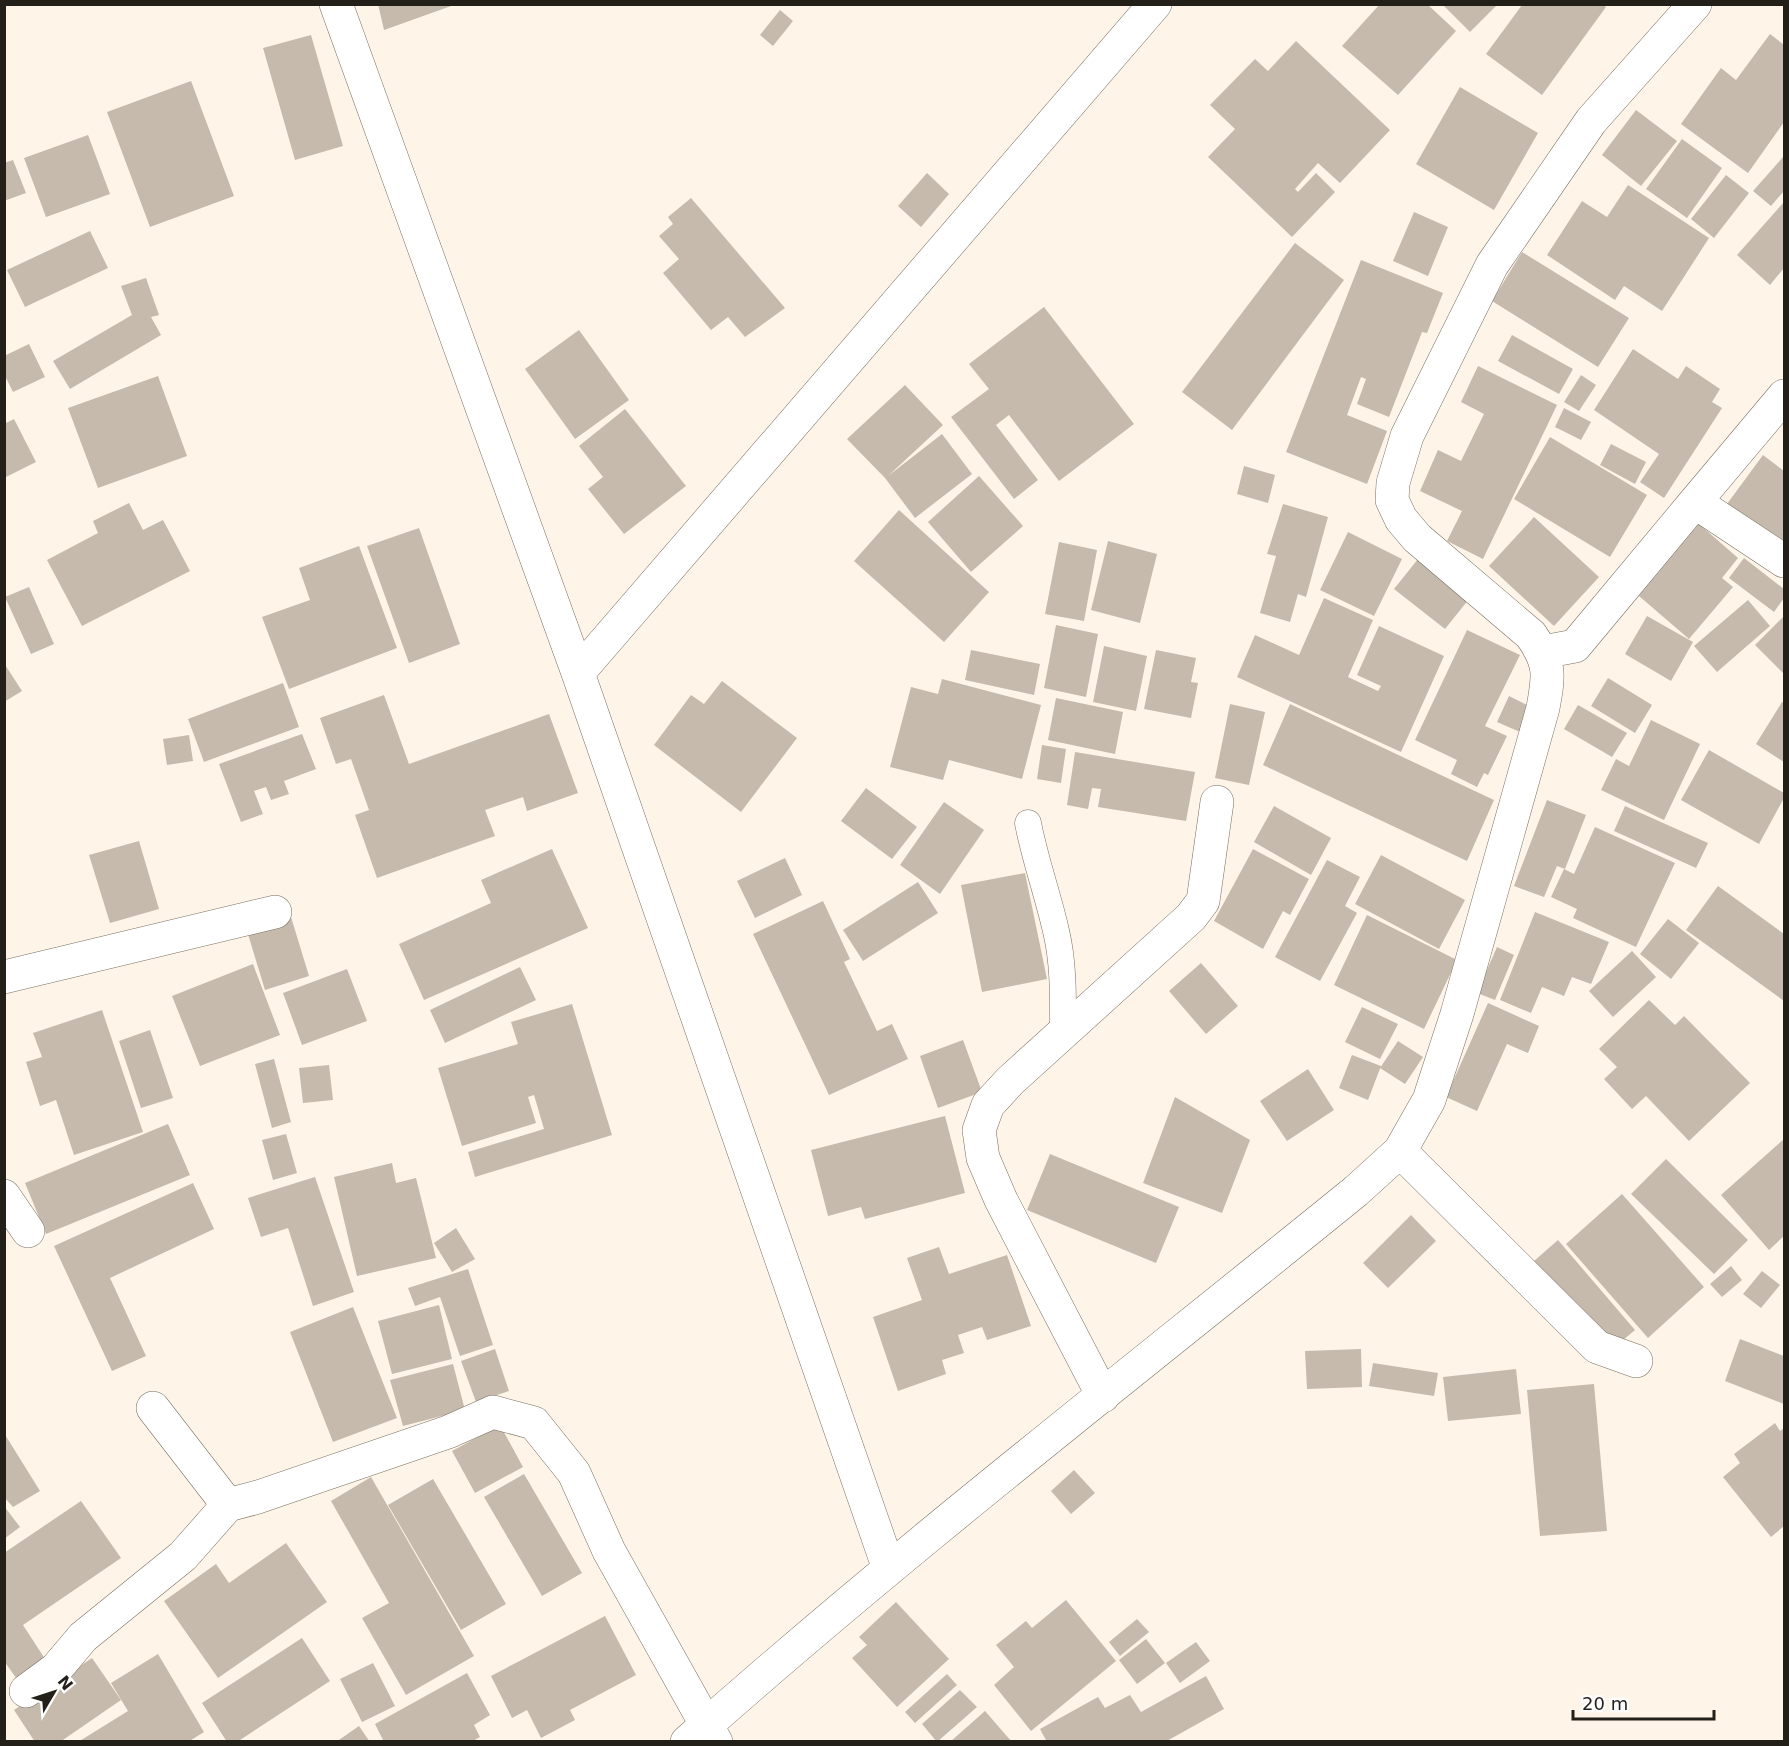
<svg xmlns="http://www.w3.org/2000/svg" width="1789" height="1746" font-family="'DejaVu Sans',sans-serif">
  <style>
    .building { fill: #c5baab }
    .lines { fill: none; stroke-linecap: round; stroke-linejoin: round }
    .lane-casing { stroke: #786f61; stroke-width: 27 }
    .street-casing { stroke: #786f61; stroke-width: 34 }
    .lane { stroke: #fff; stroke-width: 26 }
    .street { stroke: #fff; stroke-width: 33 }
  </style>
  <rect width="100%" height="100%" fill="#fef5e8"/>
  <path class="building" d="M378,4H454V5L384,30Z
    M1380,4H1427L1456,31L1398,95L1342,46Z
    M1442,4H1498L1470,32Z
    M1522,5H1603L1606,7L1542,95L1486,54Z
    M780,10L793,21L773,46L760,35Z
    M1770,34L1784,45V122L1748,173L1681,124L1721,68L1736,80Z
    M311,35L343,146L295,160L263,48Z
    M1296,41L1390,130L1340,183L1318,163L1295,189L1298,192L1316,173L1335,192L1292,237L1208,157L1235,129L1210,105L1255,59L1268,71Z
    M191,81L234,196L150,227L107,112Z
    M1460,87L1538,133L1494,210L1416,164Z
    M1636,110L1677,141L1641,186L1602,155Z
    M88,135L110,194L46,217L24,158Z
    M1682,139L1722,168L1687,218L1646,189Z
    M1783,157L1784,191L1771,206L1753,191Z
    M13,160L26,193L4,201V163Z
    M927,173L949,194L921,227L898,206Z
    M1726,175L1749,193L1714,238L1691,219Z
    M1628,185L1709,238L1662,311L1624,286L1615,300L1547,255L1582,201L1607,217Z
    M691,198L785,308L745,337L728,317L711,330L663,273L679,259L659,236L673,224L668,217Z
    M1784,202V268L1770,285L1737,255Z
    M1414,212L1448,227L1428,276L1393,261Z
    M90,231L108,268L25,307L7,270Z
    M1295,243L1344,280L1232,430L1182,392Z
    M1522,252L1629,318L1598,367L1492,301Z
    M1361,260L1443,293L1427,333L1422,332L1389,417L1357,404L1366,379L1361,377L1347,415L1387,431L1367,484L1286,452Z
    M146,278L159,315L151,317L161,335L70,389L53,361L132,315L121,286Z
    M1044,307L1134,424L1059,481L1009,415L996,425L1038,480L1014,499L951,417L989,389L969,364Z
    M579,330L629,400L575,439L525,369Z
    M1512,335L1573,369L1559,394L1498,361Z
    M29,344L45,377L13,392L4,374V356Z
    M1633,349L1678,379L1686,366L1720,389L1712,402L1722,408L1664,498L1640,482L1659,454L1594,410Z
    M1478,366L1557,405L1483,559L1447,541L1462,511L1420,491L1438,450L1461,461L1484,414L1461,402Z
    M1581,375L1596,385L1579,411L1564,402Z
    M158,376L187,456L98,488L68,408Z
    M905,385L943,425L888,476L942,434L972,474L915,518L885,478L847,439Z
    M1564,408L1591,422L1581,440L1555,427Z
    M625,409L686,486L624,534L588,489L603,477L579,446Z
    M14,419L36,462L4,478V424Z
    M1550,437L1647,495L1610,557L1514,499Z
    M1611,444L1646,462L1635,484L1600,465Z
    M1763,455L1784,471V548L1727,504Z
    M1244,466L1275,475L1268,503L1237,494Z
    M979,476L1023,526L971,572L928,522Z
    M129,503L143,530L163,520L190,571L82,626L47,560L98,533L93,521Z
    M1283,504L1328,517L1306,597L1298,594L1290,622L1260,613L1276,556L1267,554Z
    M899,510L989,592L944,642L854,561Z
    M1534,517L1599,577L1554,626L1489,566Z
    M1699,524L1738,558L1722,578L1733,587L1689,639L1639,596Z
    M419,528L460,644L409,663L367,546Z
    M1348,532L1402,559L1374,616L1320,590Z
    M1108,541L1157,554L1140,623L1091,610Z
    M1059,542L1097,550L1084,621L1045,614Z
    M359,546L397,648L289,689L262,617L310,600L299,568Z
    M1744,558L1784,589V598L1774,612L1729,578Z
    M1418,559L1469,599L1445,629L1394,589Z
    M29,587L54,644L31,654L5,597Z
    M1324,598L1373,620L1348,677L1378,691L1381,686L1357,675L1379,626L1444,656L1401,752L1237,677L1255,635L1299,655Z
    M1748,600L1770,626L1717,672L1694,646Z
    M1647,616L1693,642L1671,681L1625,654Z
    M1784,616V671L1783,673L1755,645Z
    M1056,625L1098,634L1086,697L1044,688Z
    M1467,630L1520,655L1485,726L1507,736L1488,775L1484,773L1477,787L1451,774L1457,760L1415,740Z
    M1104,646L1147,656L1136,711L1093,702Z
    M971,650L1040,664L1034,695L965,680Z
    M1156,650L1196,658L1191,682L1198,683L1191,718L1144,709Z
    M4,663L22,691L4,702Z
    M1608,678L1652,705L1635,733L1591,706Z
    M942,679L1041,705L1022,779L949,760L943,780L890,767L911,687L938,694Z
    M722,681L797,738L741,812L654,745L691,695L704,704Z
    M283,683L299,727L204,762L188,719Z
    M384,695L409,764L549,714L578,793L527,811L523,797L485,810L495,836L377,878L355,815L369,810L351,759L336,764L320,718Z
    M1509,696L1531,707L1520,732L1497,722Z
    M1056,698L1123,712L1115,754L1048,740Z
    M1782,702L1784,703V762L1756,744Z
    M1230,704L1265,712L1249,785L1215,778Z
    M1290,704L1494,800L1467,861L1263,765Z
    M1578,705L1627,733L1612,757L1564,729Z
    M1651,720L1700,744L1664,820L1601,790L1616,759L1629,766Z
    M302,734L316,769L284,781L289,794L271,800L266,787L254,791L263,814L241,822L219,764Z
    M189,735L193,761L167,765L163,739Z
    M1042,745L1066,749L1061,783L1037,779Z
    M1709,750L1784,793V798L1759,844L1681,800Z
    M1075,752L1195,772L1186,821L1098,807L1101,789L1092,788L1088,809L1067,805Z
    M866,788L917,827L892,859L841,821Z
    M1547,800L1586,815L1565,869L1557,866L1544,897L1514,886Z
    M944,802L984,830L940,894L900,865Z
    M1274,806L1331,838L1311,875L1254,842Z
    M1625,806L1708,843L1696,868L1614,831Z
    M1595,827L1675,863L1636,947L1573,918L1577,909L1551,897L1564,869L1574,874Z
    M139,841L159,909L110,923L89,855Z
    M552,849L588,928L424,1000L399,944L491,903L481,880Z
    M1253,849L1309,879L1290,915L1283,911L1263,949L1214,921Z
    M1381,855L1465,900L1439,949L1355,904Z
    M785,858L802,895L755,918L737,881Z
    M1327,860L1360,877L1345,906L1357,913L1320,981L1275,957Z
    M1025,873L1047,979L982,992L961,885Z
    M918,882L938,913L863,961L843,930Z
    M1718,886L1784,934V1001L1686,930Z
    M823,901L850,959L844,962L877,1031L892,1024L908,1059L829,1095L753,934Z
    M1535,912L1609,942L1591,984L1572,977L1564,996L1542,987L1531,1013L1500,1000Z
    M1367,915L1457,960L1424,1029L1334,985Z
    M291,917L309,976L265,990L247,931Z
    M1668,919L1699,943L1671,979L1640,954Z
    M1497,947L1514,955L1495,1000L1477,993Z
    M1632,951L1656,977L1613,1017L1589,991Z
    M1201,963L1238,1006L1206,1034L1169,991Z
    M253,964L280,1035L200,1066L172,996Z
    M520,967L536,1000L445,1043L430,1010Z
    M347,969L367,1021L302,1045L283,993Z
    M1649,1000L1675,1025L1684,1016L1750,1083L1689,1141L1646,1096L1632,1109L1604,1079L1617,1067L1599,1049Z
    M1488,1003L1539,1026L1528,1053L1507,1044L1477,1111L1446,1097Z
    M572,1004L612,1135L475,1177L468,1152L544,1129L534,1095L528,1097L536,1123L462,1146L438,1068L518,1044L511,1022Z
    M1362,1007L1398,1024L1380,1059L1345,1042Z
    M102,1010L143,1132L74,1155L56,1100L40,1106L26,1062L42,1057L33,1033Z
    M150,1030L173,1098L141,1108L119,1041Z
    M963,1040L982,1092L938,1108L920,1056Z
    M1398,1041L1423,1057L1405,1084L1380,1068Z
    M1352,1055L1381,1066L1368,1100L1339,1088Z
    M274,1059L291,1122L272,1128L255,1064Z
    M329,1065L333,1100L303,1103L299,1068Z
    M1308,1069L1334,1110L1287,1141L1260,1101Z
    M1175,1097L1250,1140L1222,1213L1143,1183Z
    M945,1116L965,1193L865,1219L861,1207L828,1216L811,1150Z
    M168,1124L190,1175L46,1234L25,1183Z
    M286,1134L297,1173L273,1180L262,1140Z
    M1784,1139V1236L1769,1250L1721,1195Z
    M1050,1154L1179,1207L1156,1263L1027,1210Z
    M1666,1159L1748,1240L1714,1274L1631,1194Z
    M392,1163L396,1183L416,1178L436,1258L357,1276L334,1177Z
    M315,1177L354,1292L313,1306L288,1228L261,1237L248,1198Z
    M193,1183L214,1229L110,1278L146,1356L112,1371L54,1246Z
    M1622,1194L1704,1287L1648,1338L1566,1244Z
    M1411,1215L1436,1241L1388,1288L1363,1263Z
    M456,1228L475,1259L452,1272L434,1243Z
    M1558,1240L1635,1330L1610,1351L1534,1261Z
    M939,1247L949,1274L1007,1255L1031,1326L987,1340L982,1327L958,1335L964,1353L942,1360L946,1374L898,1391L873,1317L922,1300L907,1258Z
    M1731,1266L1742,1280L1722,1297L1710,1284Z
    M468,1269L493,1345L460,1356L440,1297L415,1306L408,1288Z
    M1762,1271L1780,1285L1761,1308L1743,1294Z
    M439,1305L452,1359L392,1374L378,1321Z
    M353,1307L397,1418L333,1442L290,1332Z
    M1740,1339L1784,1356V1404L1725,1381Z
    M495,1349L509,1391L476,1402L461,1361Z
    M1361,1349L1362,1387L1307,1389L1305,1351Z
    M1373,1363L1438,1373L1434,1396L1369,1386Z
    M453,1364L465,1410L403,1426L390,1380Z
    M1516,1369L1521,1414L1448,1421L1443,1377Z
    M1594,1384L1607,1531L1540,1536L1527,1390Z
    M1775,1423L1780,1431L1784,1428V1526L1771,1537L1723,1477L1740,1463L1734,1454Z
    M500,1425L523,1467L475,1493L452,1451Z
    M4,1433L40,1491L13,1507L4,1497Z
    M1074,1470L1095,1493L1071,1514L1051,1491Z
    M524,1474L582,1573L542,1596L484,1497Z
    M371,1477L474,1656L406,1695L362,1618L389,1603L331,1501Z
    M433,1479L506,1604L461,1630L388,1505Z
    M81,1501L121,1558L23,1625L47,1662L19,1682L4,1661V1553Z
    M4,1506L20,1527L4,1539Z
    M286,1543L327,1602L218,1678L164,1601L216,1564L229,1583Z
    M1066,1600L1116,1661L1031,1731L994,1685L1014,1667L996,1645L1026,1621L1032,1628Z
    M896,1602L949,1659L897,1707L852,1658L867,1645L859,1637Z
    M605,1616L636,1675L570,1710L575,1720L541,1738L527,1710L512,1718L491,1676Z
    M1137,1619L1149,1632L1120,1656L1109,1642Z
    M302,1638L330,1681L237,1742H227L202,1703Z
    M1146,1639L1165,1663L1137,1684L1119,1660Z
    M1196,1642L1210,1661L1180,1683L1166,1663Z
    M158,1654L204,1732L188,1742H78L128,1711L111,1683Z
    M92,1658L121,1700L60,1742H35L14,1710Z
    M373,1663L395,1706L362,1722L340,1679Z
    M467,1673L490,1715L474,1725L480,1737L471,1742H384L375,1724Z
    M947,1674L957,1685L915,1723L905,1712Z
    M1206,1676L1224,1709L1165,1742H1047L1040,1729L1098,1697L1105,1708L1130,1695L1141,1712Z
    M960,1690L977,1707L937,1742L922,1724Z
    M985,1711L1012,1742H950Z
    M359,1726L370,1742H336Z"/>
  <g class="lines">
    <g class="lane-casing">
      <path id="lane" d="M1028,823C1035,860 1048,895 1056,931C1064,964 1063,1000 1063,1033"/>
    </g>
    <g class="street-casing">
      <path id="street" d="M336,4L578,673L889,1569
        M1695,502L1784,396
        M1543,652L1575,646L1695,502L1784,561
        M578,673L1155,4
        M4,977L275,912
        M1400,1151L1597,1347L1636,1361
        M4,1196L28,1231
        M1103,1396L1001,1200L983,1158L979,1130L988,1105L1010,1081L1191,917L1203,901L1217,802
        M153,1408L228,1505L258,1497L448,1432L493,1412L534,1423L574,1473L609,1551L716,1742
        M26,1691L56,1669L83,1637L183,1556L228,1505
        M687,1742C903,1550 1132,1373 1356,1191L1400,1151L1429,1100L1457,1014L1543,708C1549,675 1551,664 1531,635L1417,538L1401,519L1392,500L1393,483L1407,436L1492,265L1591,121L1695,4"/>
    </g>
    <use href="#lane" class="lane"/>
    <use href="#street" class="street"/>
  </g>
  <rect width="1789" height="1746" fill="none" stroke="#231f19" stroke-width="12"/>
  <g transform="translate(54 1692) rotate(51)" stroke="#ffffff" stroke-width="4.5" paint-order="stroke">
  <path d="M0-4.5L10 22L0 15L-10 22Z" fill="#231f19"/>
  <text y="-9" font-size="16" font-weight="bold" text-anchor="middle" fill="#231f19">N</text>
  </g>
  <path d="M1573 1710v9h141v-9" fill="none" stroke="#231f19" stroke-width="3"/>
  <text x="1582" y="1710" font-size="18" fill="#231f19" stroke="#ffffff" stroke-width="4.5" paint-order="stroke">20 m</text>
</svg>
